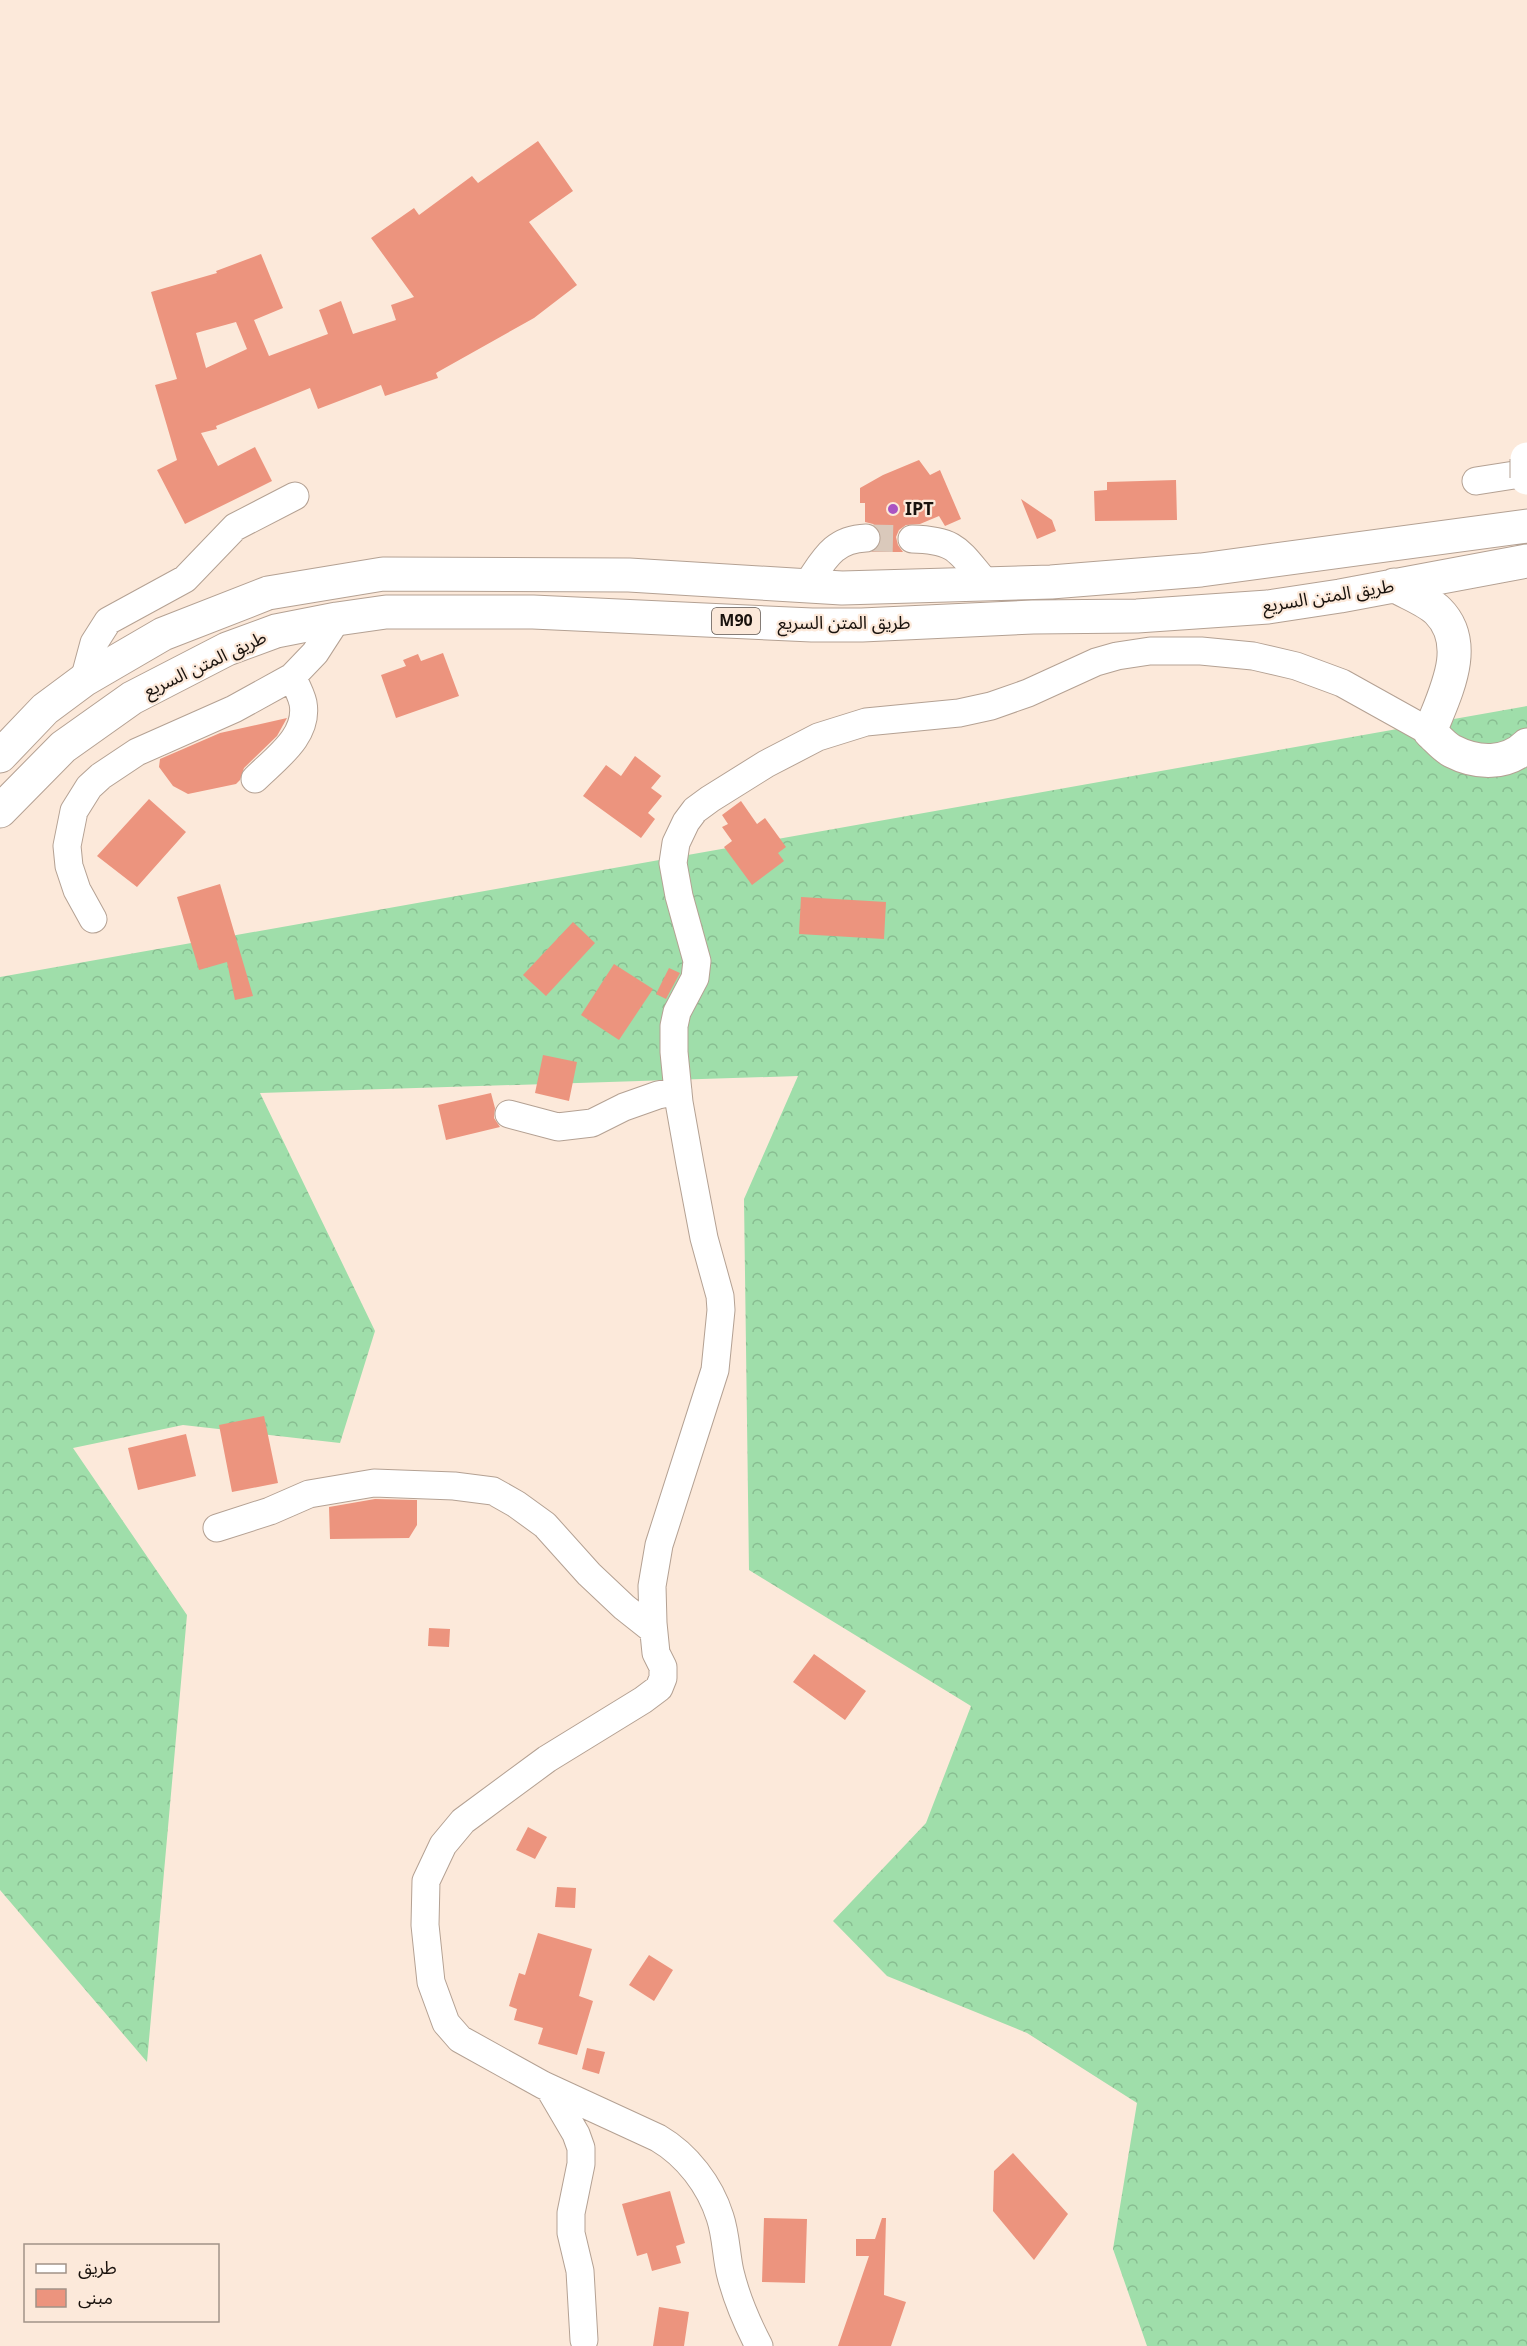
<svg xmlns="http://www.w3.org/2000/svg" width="1527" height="2346" font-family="Georgia,'Noto Sans Arabic',serif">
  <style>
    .forest { fill: url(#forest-crowns) }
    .building { fill: #ec947e; fill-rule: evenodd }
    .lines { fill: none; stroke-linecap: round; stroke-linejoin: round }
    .minor-tunnel { stroke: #dac9bb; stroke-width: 27; stroke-dasharray: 27 14; stroke-linecap: butt }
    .minor-casing { stroke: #b4a193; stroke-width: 29 }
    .highway-casing { stroke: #b4a193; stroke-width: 35 }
    .minor { stroke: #fff; stroke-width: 27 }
    .highway { stroke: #fff; stroke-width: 33 }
    .highway-bridge-casing { stroke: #b4a193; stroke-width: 35; stroke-linecap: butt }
    .highway-bridge { stroke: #fff; stroke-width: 33 }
    .poi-dot { fill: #aa54c2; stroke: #fce9da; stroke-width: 2 }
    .labels { text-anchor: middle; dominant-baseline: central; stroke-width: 4.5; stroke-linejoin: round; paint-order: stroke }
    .shield { fill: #fce9da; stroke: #5d524a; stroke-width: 1.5 }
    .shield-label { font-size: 16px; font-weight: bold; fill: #19120d }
    .poi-label { font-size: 18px; font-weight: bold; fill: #19120d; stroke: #fce9da; text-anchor: start }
    .street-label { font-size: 18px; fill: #19120d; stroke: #fce9da }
  </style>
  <defs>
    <pattern id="forest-crowns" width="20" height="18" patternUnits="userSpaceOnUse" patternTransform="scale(1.5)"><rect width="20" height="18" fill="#9fdeaa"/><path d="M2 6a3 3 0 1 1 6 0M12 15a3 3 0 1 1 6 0" fill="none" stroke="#88bd91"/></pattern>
  </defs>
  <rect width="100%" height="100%" fill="#fce9da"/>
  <path class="forest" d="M1527,706V2346H1147L1113,2249L1137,2103L1027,2033L887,1976L833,1921L926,1823L971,1706L749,1570L744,1199L798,1076L260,1093L375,1331L340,1443L183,1425L73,1448L187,1615L147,2062L0,1890V977Z"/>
  <path class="building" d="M538,141L573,191L529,222L577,285L534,318L436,373L438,378L385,396L381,385L318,409L310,388L216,426L217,429L201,433L218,466L255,447L272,481L185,524L157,470L177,460L155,385L177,379L151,292L217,273L216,271L261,254L283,308L254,320L269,356L328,334L319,310L341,301L353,334L396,320L391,305L414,297L371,238L414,208L419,215L472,176L478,183ZM236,322L247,349L206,368L196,333Z
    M919,460L930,475L940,470L961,519L945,526L939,516L920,524L906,525L899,530L896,537L898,545L903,552H871L880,545L882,536L878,528L873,524L865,522V503H860V488L883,475Z
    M1176,480L1177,520L1095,521L1094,491L1107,490V482Z
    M1021,499L1052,520L1056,531L1037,539Z
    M443,653L459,696L396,718L381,675L406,666L403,660L418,654L421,661Z
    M287,718L277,736L244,768L240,780L236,784L188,794L173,786L159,767L160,759L220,733Z
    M635,756L661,776L651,788L662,796L648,813L655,819L641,838L583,796L606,765L621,776Z
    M149,799L186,832L137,887L97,856Z
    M741,801L757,824L765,818L786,847L778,853L784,861L752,885L724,847L732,841L722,827L728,824L722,815Z
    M220,884L253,996L235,1000L227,962L199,970L177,897Z
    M801,897L886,902L884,939L799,934Z
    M573,922L595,943L546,996L523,975Z
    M614,964L653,989L619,1040L581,1015Z
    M669,968L680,973L666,999L656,994Z
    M543,1055L577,1062L569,1101L535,1093Z
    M491,1093L495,1108L494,1118L500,1127L446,1140L438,1105Z
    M264,1416L278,1483L232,1492L219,1425Z
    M186,1434L196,1476L138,1490L128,1448Z
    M375,1499L417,1500V1525L409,1538L330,1539L329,1507Z
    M429,1628L450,1629L449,1647L428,1646Z
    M814,1654L866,1691L845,1720L793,1682Z
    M528,1827L547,1837L535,1859L516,1850Z
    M557,1887L576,1888L575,1908L555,1907Z
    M538,1933L592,1949L579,1996L593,2001L577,2055L538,2044L543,2028L514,2020L517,2009L509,2006L519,1973L525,1975Z
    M649,1955L673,1970L654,2001L629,1985Z
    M587,2048L605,2052L599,2074L582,2069Z
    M1013,2153L1068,2214L1034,2260L993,2211L994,2171Z
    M670,2191L685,2243L676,2246L681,2263L652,2271L647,2253L637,2256L622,2204Z
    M764,2218L807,2219L805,2283L762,2282Z
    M882,2218H886L884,2295L906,2302L891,2346H838L869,2256H856V2239H875Z
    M659,2307L689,2312L684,2346H653Z"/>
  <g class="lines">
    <path class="minor-tunnel" d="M866,538L912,539"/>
    <g class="minor-casing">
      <path id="minor" d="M1476,481L1527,473
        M912,539C958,540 959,552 987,584
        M806,586C823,562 832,539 866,538
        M84,680L94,643L108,621L185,579L235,527L295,496
        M255,779C276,758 309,736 303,703C301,694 296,685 292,677
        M93,919L77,890L69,866L67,846L74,811L89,787L101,776L137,752L234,709L292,677L315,653L337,619
        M509,1114L558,1127L592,1123L624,1107L658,1095L678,1091
        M217,1528L270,1511L309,1494L374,1483L454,1486L493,1491L516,1504L545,1525L589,1574L624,1607L653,1630
        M549,2088L576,2134L581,2148V2164L571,2213V2233L580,2271L584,2340
        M759,2346C747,2323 736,2297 730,2272C726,2254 726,2235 720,2217C710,2185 687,2155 658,2138L543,2085L460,2039L446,2023L431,1982L425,1925L426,1881L443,1845L463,1821L547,1759L643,1700L659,1688L663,1678V1667L656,1653L653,1623L652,1586L659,1545L715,1370L721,1310L720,1296L704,1238L690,1164L679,1102L674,1052V1026L677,1012L695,978L697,961L679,896L673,863L676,843L686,822L695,810L710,799L766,764L818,737L866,722L959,713L991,706L1028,693L1096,662L1117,656L1150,651H1201L1253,656L1296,666L1342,683L1430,732"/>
    </g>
    <g class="highway-casing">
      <path id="highway" d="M1394,585C1407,593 1427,600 1438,611C1472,645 1444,695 1430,732C1437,738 1444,747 1452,751C1477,764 1507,765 1527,745
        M0,756L45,709L84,680L163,634L268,593L383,574L629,575L842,588L1051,582L1201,570L1527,526
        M0,811L63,747L132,698L227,649L276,631L337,619L386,612H533L812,625H862L1033,617L1137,616L1268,607L1340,596L1527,561"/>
    </g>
    <use href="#minor" class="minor"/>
    <use href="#highway" class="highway"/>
    <g class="highway-bridge-casing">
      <path id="highway-bridge" d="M1527,459V478"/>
    </g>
    <use href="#highway-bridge" class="highway-bridge"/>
  </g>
  <circle class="poi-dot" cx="893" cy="509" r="6"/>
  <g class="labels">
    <rect class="shield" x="712" y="608" width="48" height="26" rx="4.5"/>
    <g class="shield-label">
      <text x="736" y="621">M90</text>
    </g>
    <g class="poi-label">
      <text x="905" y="509">IPT</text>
    </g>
    <g class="street-label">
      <text transform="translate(1328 596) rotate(-9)">طريق المتن السريع</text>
      <text x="844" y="623">طريق المتن السريع</text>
      <text transform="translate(205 664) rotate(-25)">طريق المتن السريع</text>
    </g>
  </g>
  <rect x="24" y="2244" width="195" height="78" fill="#fce9da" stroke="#a19388" stroke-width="1.5"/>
  <rect x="36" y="2264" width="30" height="9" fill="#ffffff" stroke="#a19388" stroke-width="1.5"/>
  <text x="78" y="2274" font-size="18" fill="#19120d">طريق</text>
  <rect x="36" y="2289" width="30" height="18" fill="#ec947e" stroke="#a19388" stroke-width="1.5"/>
  <text x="78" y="2304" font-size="18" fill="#19120d">مبنى</text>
</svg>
